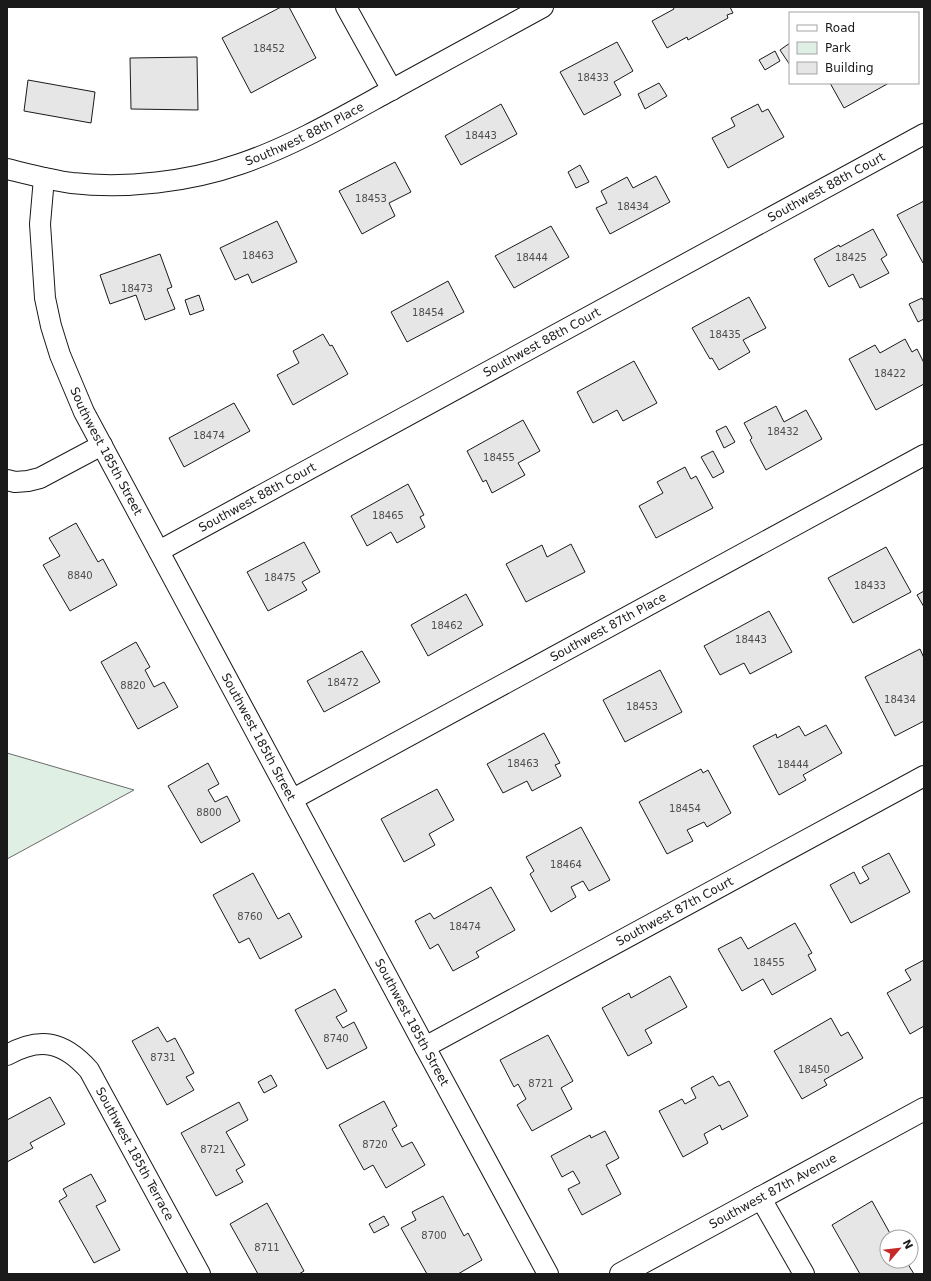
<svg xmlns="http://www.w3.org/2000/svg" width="931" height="1281" font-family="'DejaVu Sans',sans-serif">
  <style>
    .green { fill: #e0efe3; stroke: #6a6a6a }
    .building { fill: #e6e6e6; stroke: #1a1a1a }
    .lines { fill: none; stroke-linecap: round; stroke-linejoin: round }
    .street-casing { stroke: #1a1a1a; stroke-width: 22 }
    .secondary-casing { stroke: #1a1a1a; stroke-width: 24 }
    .street { stroke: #fff; stroke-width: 20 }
    .secondary { stroke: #fff; stroke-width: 22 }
    .labels { text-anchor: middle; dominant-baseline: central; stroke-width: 3; stroke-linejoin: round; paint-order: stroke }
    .number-label { font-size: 10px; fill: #4d4d4d }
    .street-label { font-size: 12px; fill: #1a1a1a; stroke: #fff }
  </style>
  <rect width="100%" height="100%" fill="#fff"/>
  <path class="green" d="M7,753L134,790L7,859Z"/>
  <path class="building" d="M281,7H289L316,58L251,93L222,38Z
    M673,7H730L733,13L727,15L728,18L688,40L687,37L667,48L652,21L674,9Z
    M617,42L633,71L614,82L621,95L584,115L560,72Z
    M790,43V65L780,50Z
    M775,51L780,61L765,70L759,60Z
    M197,57L198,110L131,109L130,58Z
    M28,80L95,92L91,123L24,111Z
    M659,83L667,96L645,109L638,94Z
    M830,83H889L844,108Z
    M501,104L517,134L461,165L445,136Z
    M758,104L762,112L768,109L784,137L728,168L712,138L735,126L731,118Z
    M395,162L411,192L389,203L395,216L362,234L339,191Z
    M580,165L589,182L576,188L568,172Z
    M656,176L670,202L610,234L596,208L607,203L601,191L627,177L633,188Z
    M924,201V263H923L897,215Z
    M277,221L297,262L252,283L248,274L235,280L220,248Z
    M551,226L569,257L514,288L495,256Z
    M873,229L887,255L881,259L889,273L860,288L853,274L829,287L814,259L839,245L840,247Z
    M160,254L172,287L167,289L175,309L145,320L136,295L110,304L100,275Z
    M448,281L464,312L407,342L391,312Z
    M199,295L204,310L190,315L185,300Z
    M749,297L766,328L743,340L750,352L719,370L712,358L710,359L692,328Z
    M922,298L924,302V319L918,322L909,304Z
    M323,334L330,346L332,345L348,374L293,405L277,375L299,363L293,351Z
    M905,339L912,352L917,349L924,363V384L876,410L849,359L875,345L880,353Z
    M634,361L657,403L623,421L617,410L593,423L577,392Z
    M234,403L250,431L184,467L169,438Z
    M776,406L784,422L806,410L822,439L766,470L750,440L752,438L744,423Z
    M523,420L540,451L518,463L525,475L492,493L486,480L483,482L467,451Z
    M726,426L735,442L724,448L716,431Z
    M713,451L724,472L713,478L701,457Z
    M685,467L691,479L696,476L713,508L656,538L639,506L663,493L657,482Z
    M408,484L424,515L420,517L425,527L397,543L391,532L367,546L351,516Z
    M76,523L98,562L103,559L117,585L70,611L43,565L60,556L49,538Z
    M304,542L320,572L302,582L307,590L268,611L247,572Z
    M571,544L585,572L526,602L506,564L542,545L547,557Z
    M886,547L911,592L853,623L828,578Z
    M924,591V607L917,595Z
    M466,594L483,625L428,656L411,625Z
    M769,611L792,652L750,674L744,663L720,675L704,646Z
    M136,642L150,667L145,670L154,687L164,682L178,707L138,729L101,662Z
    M920,649L924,658V721L895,736L865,677Z
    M362,651L380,682L324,712L307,681Z
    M660,670L682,712L625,742L603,700Z
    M826,725L842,753L803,775L806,780L779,795L753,746L776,734L777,738L799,726L805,736Z
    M544,733L560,763L555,765L561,776L532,791L527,781L503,793L487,764Z
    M208,763L219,784L208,790L215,802L227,796L240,821L201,843L168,786Z
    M701,769L703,773L708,770L731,813L707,827L704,822L687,830L693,841L667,854L639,802Z
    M437,789L454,820L429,834L435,845L404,862L381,819Z
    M581,827L610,880L589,891L583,881L571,887L576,897L551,912L530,874L534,871L526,857Z
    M889,853L910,892L851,923L830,885L854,872L860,884L869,879L862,867Z
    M253,873L278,919L289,913L302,937L260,959L249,938L239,943L213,895Z
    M491,887L515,930L476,952L479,957L453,971L438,944L430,949L415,921L430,913L434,919Z
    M795,923L812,953L808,955L816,970L772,995L763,979L742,991L718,949L741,937L748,949Z
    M924,960V1026L910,1034L887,993L911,980L905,970Z
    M670,976L687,1007L645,1030L652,1043L628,1056L602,1008L629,993L631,998Z
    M335,989L347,1011L336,1017L343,1028L354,1022L367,1048L327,1069L295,1010Z
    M831,1018L841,1036L848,1032L863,1058L824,1080L827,1085L802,1099L774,1051Z
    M158,1027L167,1042L175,1038L194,1073L186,1077L194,1090L167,1105L132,1041Z
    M548,1035L573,1081L561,1088L572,1109L532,1131L517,1105L526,1099L518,1084L514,1087L500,1060Z
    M271,1075L277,1086L264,1093L258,1082Z
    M713,1076L719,1086L729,1081L748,1116L722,1130L720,1125L704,1134L708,1143L683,1157L659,1111L682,1099L685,1104L696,1098L691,1088Z
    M50,1097L65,1124L30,1143L33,1148L7,1162V1120Z
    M384,1101L397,1126L392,1129L402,1147L412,1142L425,1165L386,1188L373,1165L364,1170L339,1125Z
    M239,1102L248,1120L226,1132L245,1165L236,1170L243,1182L216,1196L181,1133Z
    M605,1131L619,1158L606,1165L621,1194L582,1215L568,1189L580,1183L573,1171L562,1177L551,1156L590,1135L591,1138Z
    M91,1174L106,1201L96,1206L120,1250L94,1263L59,1201L67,1196L63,1189Z
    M443,1196L464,1236L468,1233L482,1260L458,1274H427L401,1228L416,1220L412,1212Z
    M872,1201L892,1237H887V1261H906L914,1274H860L832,1225Z
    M267,1203L304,1271L299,1274H258L230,1224Z
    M384,1216L389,1225L374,1233L369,1224Z"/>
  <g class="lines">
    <g class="street-casing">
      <g id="street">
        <path d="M346,7L392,90"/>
        <path id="s1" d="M7,169C28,174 50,180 72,183C126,189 188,182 240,164C290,147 337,120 384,94C437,65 490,36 543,7"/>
        <path id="s2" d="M44,178L40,224L45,298L51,326L60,355L84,412L425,1047L548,1274"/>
        <path d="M7,480L15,482L28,481L40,478L102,445"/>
        <path id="s3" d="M159,551L924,134"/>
        <path id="s4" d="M293,799L924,455"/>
        <path id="s5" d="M425,1047L924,776"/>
        <path id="s6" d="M7,1055C41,1036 64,1042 89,1070L200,1274"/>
        <path d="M760,1197L804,1274"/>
      </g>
    </g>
    <g class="secondary-casing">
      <g id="secondary">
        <path id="s7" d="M621,1274L924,1109"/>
      </g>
    </g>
    <use href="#street" class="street"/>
    <use href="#secondary" class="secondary"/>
  </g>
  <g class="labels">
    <g class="number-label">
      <text x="269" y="48">18452</text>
      <text x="593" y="77">18433</text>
      <text x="481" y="135">18443</text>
      <text x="371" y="198">18453</text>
      <text x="633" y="206">18434</text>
      <text x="258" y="255">18463</text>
      <text x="532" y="257">18444</text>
      <text x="851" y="257">18425</text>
      <text x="137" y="288">18473</text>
      <text x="428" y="312">18454</text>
      <text x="725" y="334">18435</text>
      <text x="890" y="373">18422</text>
      <text x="783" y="431">18432</text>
      <text x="209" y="435">18474</text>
      <text x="499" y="457">18455</text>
      <text x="388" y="515">18465</text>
      <text x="80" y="575">8840</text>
      <text x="280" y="577">18475</text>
      <text x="870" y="585">18433</text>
      <text x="447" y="625">18462</text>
      <text x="751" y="639">18443</text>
      <text x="343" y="682">18472</text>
      <text x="133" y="685">8820</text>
      <text x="900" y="699">18434</text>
      <text x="642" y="706">18453</text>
      <text x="523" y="763">18463</text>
      <text x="793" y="764">18444</text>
      <text x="685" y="808">18454</text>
      <text x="209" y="812">8800</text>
      <text x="566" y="864">18464</text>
      <text x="250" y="916">8760</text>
      <text x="465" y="926">18474</text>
      <text x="769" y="962">18455</text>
      <text x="336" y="1038">8740</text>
      <text x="163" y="1057">8731</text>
      <text x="814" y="1069">18450</text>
      <text x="541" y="1083">8721</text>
      <text x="375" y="1144">8720</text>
      <text x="213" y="1149">8721</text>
      <text x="434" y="1235">8700</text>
      <text x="267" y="1247">8711</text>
    </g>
    <g class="street-label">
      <text stroke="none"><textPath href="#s1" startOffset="308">Southwest 88th Place</textPath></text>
      <text stroke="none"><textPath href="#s3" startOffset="760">Southwest 88th Court</textPath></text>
      <text stroke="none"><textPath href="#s3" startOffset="436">Southwest 88th Court</textPath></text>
      <text stroke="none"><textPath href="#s2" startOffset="286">Southwest 185th Street</textPath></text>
      <text stroke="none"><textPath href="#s3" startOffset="112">Southwest 88th Court</textPath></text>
      <text stroke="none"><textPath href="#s4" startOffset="359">Southwest 87th Place</textPath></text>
      <text stroke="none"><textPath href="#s2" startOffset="610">Southwest 185th Street</textPath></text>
      <text stroke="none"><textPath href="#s5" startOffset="284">Southwest 87th Court</textPath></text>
      <text stroke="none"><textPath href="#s2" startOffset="934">Southwest 185th Street</textPath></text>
      <text stroke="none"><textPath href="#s6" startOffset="188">Southwest 185th Terrace</textPath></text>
      <text stroke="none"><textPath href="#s7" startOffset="173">Southwest 87th Avenue</textPath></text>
    </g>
  </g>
  <rect width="931" height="1281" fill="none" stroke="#1a1a1a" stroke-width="16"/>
  <rect x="789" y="12" width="130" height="72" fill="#ffffff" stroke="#a3a3a3"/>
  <rect x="797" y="25" width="20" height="6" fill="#ffffff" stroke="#a3a3a3"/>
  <text x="825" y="32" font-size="12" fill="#1a1a1a">Road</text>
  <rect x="797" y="42" width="20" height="12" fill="#e0efe3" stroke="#a3a3a3"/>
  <text x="825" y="52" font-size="12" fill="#1a1a1a">Park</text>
  <rect x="797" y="62" width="20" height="12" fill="#e6e6e6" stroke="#a3a3a3"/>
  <text x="825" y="72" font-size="12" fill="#1a1a1a">Building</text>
  <g transform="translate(899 1249) rotate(62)"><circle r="19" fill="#ffffff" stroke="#a3a3a3"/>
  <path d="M0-3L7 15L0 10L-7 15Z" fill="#c62828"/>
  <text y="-6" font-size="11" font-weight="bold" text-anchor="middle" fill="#1a1a1a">N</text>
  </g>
</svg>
